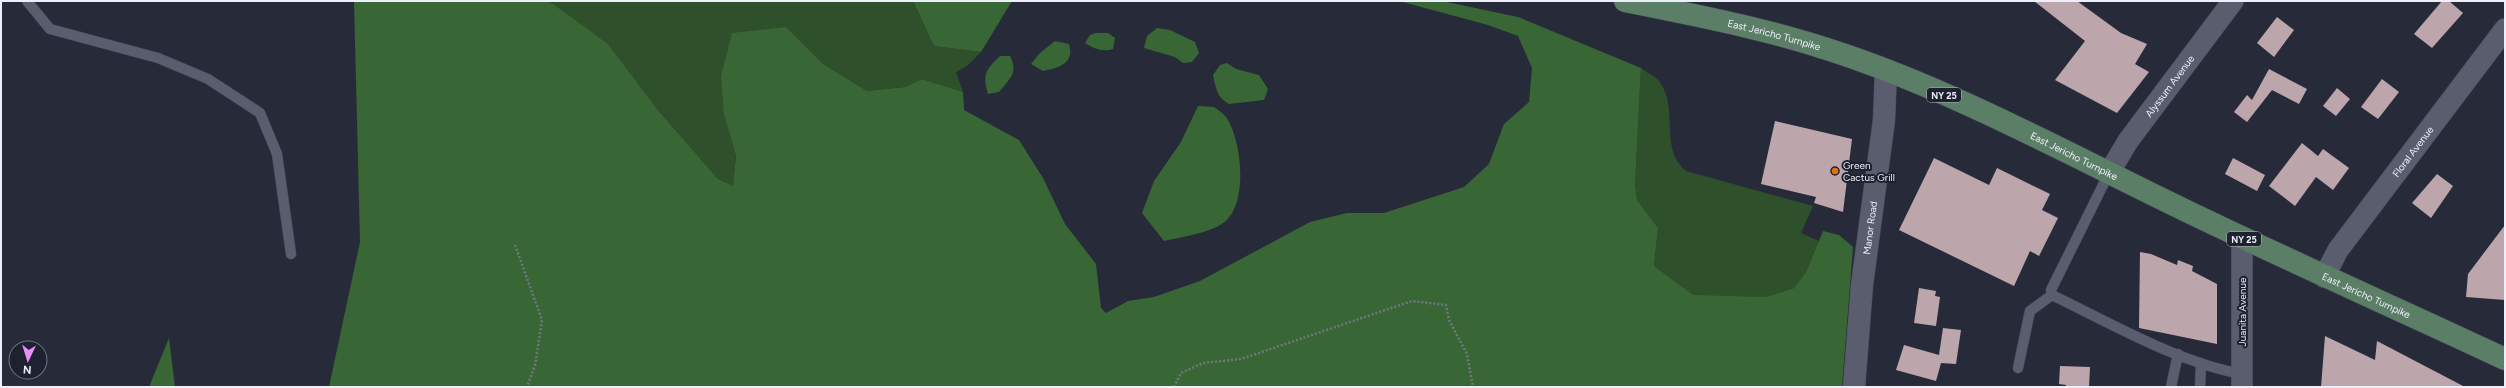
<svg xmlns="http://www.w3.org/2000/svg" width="2506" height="388" font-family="Figtree,sans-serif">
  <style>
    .green { fill: #2e502b }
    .forest { fill: #396635 }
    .building { fill: #bca6ac }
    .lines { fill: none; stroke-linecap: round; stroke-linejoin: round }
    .service-casing { stroke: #454854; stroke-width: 11 }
    .minor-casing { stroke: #454854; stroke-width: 22 }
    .tertiary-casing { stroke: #454854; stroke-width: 23 }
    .primary-casing { stroke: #454854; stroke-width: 23 }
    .path { stroke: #727582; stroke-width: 2.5; stroke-dasharray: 2 2; stroke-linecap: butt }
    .service { stroke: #595d6e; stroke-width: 10 }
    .minor { stroke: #595d6e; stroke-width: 21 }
    .tertiary { stroke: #595d6e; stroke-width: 22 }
    .primary { stroke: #5b7e67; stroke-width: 22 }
    .food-dot { fill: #e8710a; stroke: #1e212f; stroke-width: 1.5 }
    .labels { text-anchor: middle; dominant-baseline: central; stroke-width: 4; stroke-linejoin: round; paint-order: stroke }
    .shield { fill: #1e212f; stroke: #afb2bd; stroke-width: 1 }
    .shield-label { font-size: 9px; font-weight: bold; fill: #edf0fa }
    .street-label { font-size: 10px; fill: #edf0fa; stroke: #1e212f }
    .poi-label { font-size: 10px; fill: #edf0fa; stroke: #1e212f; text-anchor: start }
  </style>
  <rect width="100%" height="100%" fill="#272b39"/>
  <path class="green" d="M545,1H913L934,46L981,52L967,66L956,72L963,92L922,79L905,87L867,91L823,64L786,27L724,115L736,156L733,186L718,179L658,110L608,44Z
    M1641,68C1646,72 1655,76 1659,81C1680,108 1658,148 1686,171L1813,206L1801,233L1819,241L1806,272L1794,288L1766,297L1693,296L1654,266L1658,228L1637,200L1635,185Z"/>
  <path class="forest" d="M354,1H545L553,4L608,44L658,110L718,179L733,186L736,156L724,115L721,76L732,33L786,27L823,64L867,91L905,87L922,79L963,92L964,110L1019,140L1043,178L1065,224L1096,264L1101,308L1106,313L1128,301L1154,297L1200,281L1310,222L1347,213H1384L1464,187L1489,164L1504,124L1529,102L1532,68L1518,36L1488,25L1399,1H1442L1518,17L1641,68L1635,185L1637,200L1658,228L1654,266L1693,295L1766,297L1794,288L1806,272L1823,231L1839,235L1853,247L1842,387H329L360,242Z
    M913,1H1012L981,52L934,46Z
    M1157,28L1170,30L1195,42L1199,53L1192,62L1183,63L1175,57L1144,48L1147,36Z
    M1096,33H1108L1115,38L1113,49C1103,52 1094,49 1085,43L1090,35Z
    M1055,41L1069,44C1075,63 1059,68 1043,71L1031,64L1040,53Z
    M1000,56H1010C1019,73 1009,79 999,92L988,94C982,75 986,69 1000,56Z
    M1227,63L1236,69L1259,75L1268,89L1264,100L1229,104C1217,97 1216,89 1213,75L1220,65Z
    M1198,106L1214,107C1218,110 1223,113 1226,117C1242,140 1249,205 1223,223C1210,233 1181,237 1164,241L1142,213L1154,181L1181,142Z
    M169,338L175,387H149Z"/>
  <path class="building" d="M2034,1H2077L2121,33L2147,44L2135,64L2149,72L2117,113L2055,80L2085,41Z
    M2442,1H2449L2463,13L2432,48L2414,34Z
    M2277,17L2294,30L2274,57L2257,43Z
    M2269,69L2307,89L2299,104L2272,90L2247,122L2234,112L2247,95L2252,100Z
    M2382,79L2399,92L2378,119L2361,107Z
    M2337,88L2350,99L2336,116L2323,106Z
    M1775,121L1852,139L1843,212L1814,203L1816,197L1761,184Z
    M2302,143L2318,156L2323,149L2349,168L2333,190L2316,177L2295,206L2269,186Z
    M1934,158L1989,185L1997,168L2050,194L2042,210L2058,218L2039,256L2030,251L2014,286L1899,230Z
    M2233,158L2265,175L2257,191L2225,174Z
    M2437,174L2453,186L2431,218L2412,203Z
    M2505,225V300L2466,297L2468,274Z
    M2140,252L2151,254L2177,265L2178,260L2193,266L2192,271L2217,284V344L2139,328Z
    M1919,288L1936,291L1935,296L1940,297L1936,326L1914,323Z
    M1943,328L1961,330L1956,364L1941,363L1936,381L1896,370L1904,345L1939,355Z
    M2325,336L2375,360L2377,341L2465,387H2321Z
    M2060,366L2090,367L2089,387H2066V385L2059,384Z"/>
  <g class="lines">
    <g class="service-casing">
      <path id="service" d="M27,1L50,29L158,58L208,79L260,113L277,154L291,254
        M2109,173L2051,290L2052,295C2110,323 2179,363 2242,374
        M2018,368L2030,311L2052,295
        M2171,387L2178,354
        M2200,387L2201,363"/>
    </g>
    <g class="minor-casing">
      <g id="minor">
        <path id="s1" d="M2109,173L2128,141L2233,1"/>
        <path id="s2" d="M2324,277L2338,250L2505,29"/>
        <path d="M2242,387V238"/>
      </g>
    </g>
    <g class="tertiary-casing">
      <g id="tertiary">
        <path id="s3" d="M1854,387L1862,285L1884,120L1886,70"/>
      </g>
    </g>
    <g class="primary-casing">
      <g id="primary">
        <path id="s4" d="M1625,1C1694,15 1763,28 1830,50C1945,87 2057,148 2166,201C2278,256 2392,306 2505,359"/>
      </g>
    </g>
    <path class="path" d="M515,245L542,320L535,365L527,387
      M1174,387L1181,373L1203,363L1241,359L1412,301L1446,305L1449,320L1467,354L1473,387"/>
    <use href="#service" class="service"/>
    <use href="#minor" class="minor"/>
    <use href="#tertiary" class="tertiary"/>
    <use href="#primary" class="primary"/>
  </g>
  <circle class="food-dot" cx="1835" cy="171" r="4"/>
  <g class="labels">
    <g class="shield">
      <rect x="1927" y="88" width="34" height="14" rx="3"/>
      <rect x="2227" y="232" width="34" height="14" rx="3"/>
    </g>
    <g class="shield-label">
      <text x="1944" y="95">NY 25</text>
      <text x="2244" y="239">NY 25</text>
    </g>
    <g class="street-label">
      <text stroke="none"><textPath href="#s4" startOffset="153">East Jericho Turnpike</textPath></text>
      <text stroke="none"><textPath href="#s1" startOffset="106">Alyssum Avenue</textPath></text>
      <text stroke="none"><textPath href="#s2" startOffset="154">Floral Avenue</textPath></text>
      <text stroke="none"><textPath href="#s4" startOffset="477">East Jericho Turnpike</textPath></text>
      <text stroke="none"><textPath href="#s3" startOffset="160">Manor Road</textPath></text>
      <text stroke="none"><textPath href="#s4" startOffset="801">East Jericho Turnpike</textPath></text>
      <text transform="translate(2242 312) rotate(-90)">Juanita Avenue</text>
    </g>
    <g class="poi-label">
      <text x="1843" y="165">Green<tspan x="1843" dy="12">Cactus Grill</tspan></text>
    </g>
  </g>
  <rect width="2506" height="388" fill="none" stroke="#edf0fa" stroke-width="4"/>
  <g transform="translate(28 360) rotate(184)"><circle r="19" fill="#1e212f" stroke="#717480"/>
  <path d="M0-3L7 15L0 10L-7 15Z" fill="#e98efe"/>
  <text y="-6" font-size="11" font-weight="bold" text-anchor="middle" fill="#edf0fa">N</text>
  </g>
</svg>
